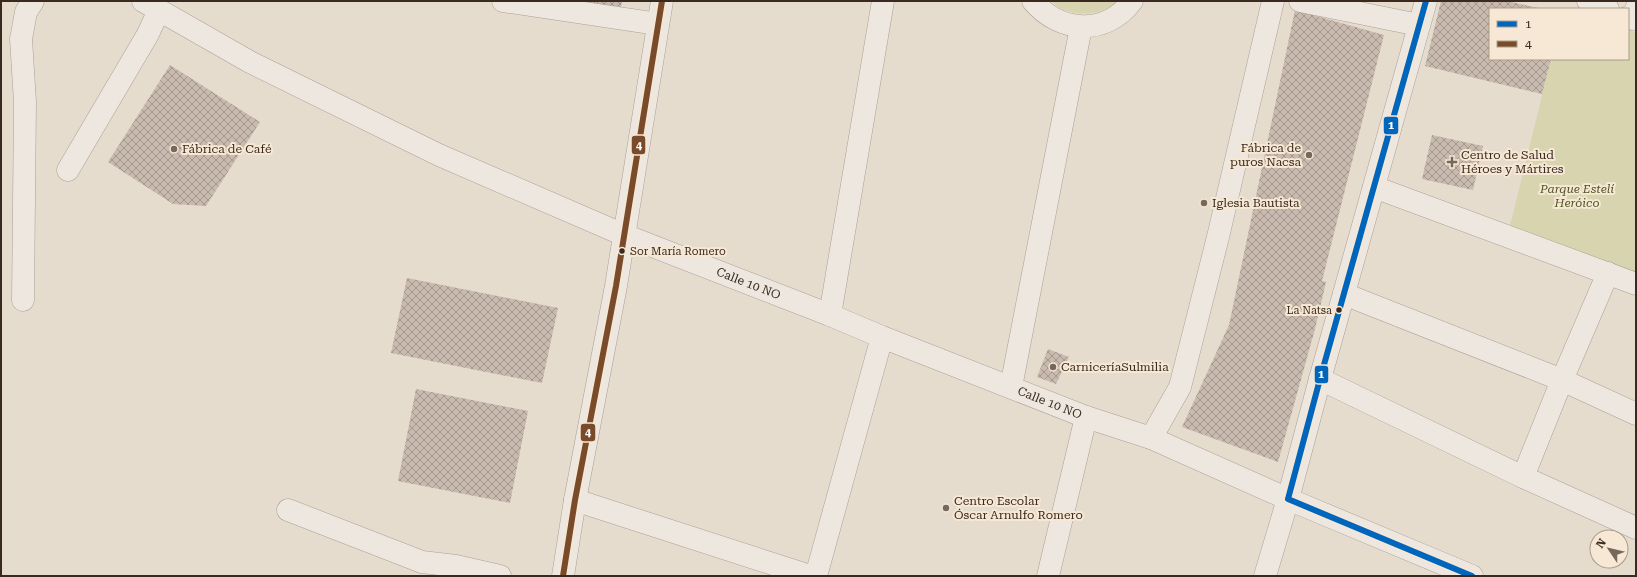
<svg xmlns="http://www.w3.org/2000/svg" width="1637" height="577" font-family="'Roboto Serif',serif">
  <style>
    .park { fill: #d8d4b0 }
    .building { fill: url(#building-cross-hatch) }
    .lines { fill: none; stroke-linecap: round; stroke-linejoin: round }
    .minor-casing { stroke: #aaa197; stroke-width: 23 }
    .minor { stroke: #ede7df; stroke-width: 22 }
    .bus-1-casing { stroke: #f6e8d4; stroke-width: 9 }
    .bus-2-casing { stroke: #f6e8d4; stroke-width: 9 }
    .bus-1 { stroke: #0065bd; stroke-width: 6 }
    .bus-2 { stroke: #7a4b2a; stroke-width: 6 }
    .poi-dot { fill: #76685c; stroke: #f6e8d4; stroke-width: 1.5 }
    .bus-dot { fill: #3a291e; stroke: #f6e8d4; stroke-width: 1.5 }
    .labels { text-anchor: middle; dominant-baseline: central; stroke-width: 4; stroke-linejoin: round; paint-order: stroke }
    .bus-label { font-size: 11px; fill: #3a291e; stroke: #f6e8d4; text-anchor: start }
    .poi-label { font-size: 12px; fill: #3a291e; stroke: #f6e8d4; text-anchor: start }
    .park-label { font-size: 12px; font-style: italic; fill: #4f5624; stroke: #f6e8d4 }
    .street-label { font-size: 12px; fill: #3a291e; stroke: #f6e8d4 }
    .line-badge { stroke: #f6e8d4; stroke-width: 1.5 }
    .badge-label { font-size: 11px; text-anchor: middle; font-weight: bold; fill: #fff }
  </style>
  <defs>
    <pattern id="building-cross-hatch" width="8" height="8" patternUnits="userSpaceOnUse"><rect width="8" height="8" fill="#c9baaf"/><path d="M0 0l8 8M0 8l8-8" fill="none" stroke="#a4978e"/></pattern>
  </defs>
  <rect width="100%" height="100%" fill="#e5dcce"/>
  <path class="park" d="M1051,1H1117C1104,15 1080,16 1064,10C1059,8 1055,4 1051,1Z
    M1628,30L1636,32V279L1508,234L1551,59H1628Z"/>
  <path class="building" d="M551,1H622L620,12Z
    M1441,1H1507L1538,8L1490,9V59H1551L1542,94L1425,66Z
    M1295,10L1384,35L1322,281L1326,282L1315,329L1278,462L1182,427L1229,325Z
    M170,65L260,122L206,206L173,204L108,162Z
    M1432,135L1483,146L1473,190L1422,179Z
    M407,278L558,308L542,383L391,353Z
    M1048,349L1069,357L1056,384L1037,377Z
    M416,389L528,411L510,503L398,481Z"/>
  <g class="lines">
    <g class="minor-casing">
      <g id="minor">
        <path id="s1" d="M143,1L250,62L439,155L624,235L830,315L882,337L1086,417L1151,438L1288,499L1472,576"/>
        <path d="M503,1L658,24"/>
        <path d="M1033,1C1060,33 1106,36 1132,1"/>
        <path d="M1300,1L1419,25"/>
        <path d="M1588,1L1608,9"/>
        <path d="M1628,17L1633,19L1636,9"/>
        <path d="M68,170L148,34L159,10"/>
        <path d="M1374,187L1636,284"/>
        <path d="M1344,294L1562,380L1636,414"/>
        <path d="M23,300L25,102L21,39L26,12L33,1"/>
        <path d="M830,315L883,1"/>
        <path d="M1320,379L1523,477L1636,528"/>
        <path d="M1011,387L1081,27"/>
        <path d="M1151,438L1180,387L1218,237L1273,1"/>
        <path d="M1523,477L1562,380L1608,273"/>
        <path d="M575,500L810,576"/>
        <path d="M288,510L422,562L456,566L500,576"/>
        <path d="M563,576L575,500L616,286L662,1"/>
        <path d="M816,576L882,337"/>
        <path d="M1048,576L1086,417"/>
        <path d="M1265,576L1288,499L1320,379L1426,1"/>
      </g>
    </g>
    <use href="#minor" class="minor"/>
    <g class="bus-1-casing">
      <path id="bus-1" d="M1288,499L1320,379L1426,1
        M1288,499L1472,576"/>
    </g>
    <g class="bus-2-casing">
      <path id="bus-2" d="M563,576L575,500L616,286L662,1"/>
    </g>
    <use href="#bus-1" class="bus-1"/>
    <use href="#bus-2" class="bus-2"/>
  </g>
  <g class="poi-dot">
    <circle cx="174" cy="149" r="4"/>
    <circle cx="1309" cy="155" r="4"/>
    <path d="M1450 156h4v4h4v4h-4v4h-4v-4h-4v-4h4z"/>
    <circle cx="1204" cy="203" r="4"/>
    <circle cx="1053" cy="367" r="4"/>
    <circle cx="946" cy="508" r="4"/>
  </g>
  <g class="bus-dot">
    <circle cx="622" cy="251" r="3.5"/>
    <circle cx="1339" cy="310" r="3.5"/>
  </g>
  <g class="labels">
    <g class="bus-label">
      <text x="630" y="251">Sor María Romero</text>
      <text x="1332" y="310" text-anchor="end">La Natsa</text>
    </g>
    <g class="poi-label">
      <text x="1301" y="148" text-anchor="end">Fábrica de<tspan x="1301" dy="14">puros Nacsa</tspan></text>
      <text x="182" y="149">Fábrica de Café</text>
      <text x="1461" y="155">Centro de Salud<tspan x="1461" dy="14">Héroes y Mártires</tspan></text>
      <text x="1212" y="203">Iglesia Bautista</text>
      <text x="1061" y="367">CarniceríaSulmilia</text>
      <text x="954" y="501">Centro Escolar<tspan x="954" dy="14">Óscar Arnulfo Romero</tspan></text>
    </g>
    <g class="park-label">
      <text x="1577" y="189">Parque Estelí<tspan x="1577" dy="14">Heróico</tspan></text>
    </g>
    <g class="street-label">
      <text stroke="none"><textPath href="#s1" startOffset="669">Calle 10 NO</textPath></text>
      <text stroke="none"><textPath href="#s1" startOffset="993">Calle 10 NO</textPath></text>
    </g>
  </g>
  <g class="line-badge">
    <rect x="1383" y="116" width="16" height="19" rx="4" fill="#0065bd"/>
    <rect x="631" y="135" width="15" height="20" rx="4" fill="#7a4b2a"/>
    <rect x="1314" y="365" width="15" height="19" rx="4" fill="#0065bd"/>
    <rect x="580" y="423" width="16" height="19" rx="4" fill="#7a4b2a"/>
  </g>
  <g class="badge-label">
    <text x="1391" y="129">1</text>
    <text x="639" y="149">4</text>
    <text x="1321" y="378">1</text>
    <text x="588" y="436">4</text>
  </g>
  <rect width="1637" height="577" fill="none" stroke="#3a291e" stroke-width="4"/>
  <rect x="1489" y="8" width="140" height="52" fill="#f6e8d4" stroke="#ab9c8b"/>
  <rect x="1497" y="21" width="20" height="6" fill="#0065bd" stroke="#ab9c8b"/>
  <text x="1525" y="28" font-size="12" fill="#3a291e">1</text>
  <rect x="1497" y="41" width="20" height="6" fill="#7a4b2a" stroke="#ab9c8b"/>
  <text x="1525" y="48" font-size="12" fill="#3a291e">4</text>
  <g transform="translate(1609 549) rotate(305)"><circle r="19" fill="#f6e8d4" stroke="#ab9c8b"/>
  <path d="M0-3L7 15L0 10L-7 15Z" fill="#76685c"/>
  <text y="-6" font-size="11" font-weight="bold" text-anchor="middle" fill="#3a291e">N</text>
  </g>
</svg>
